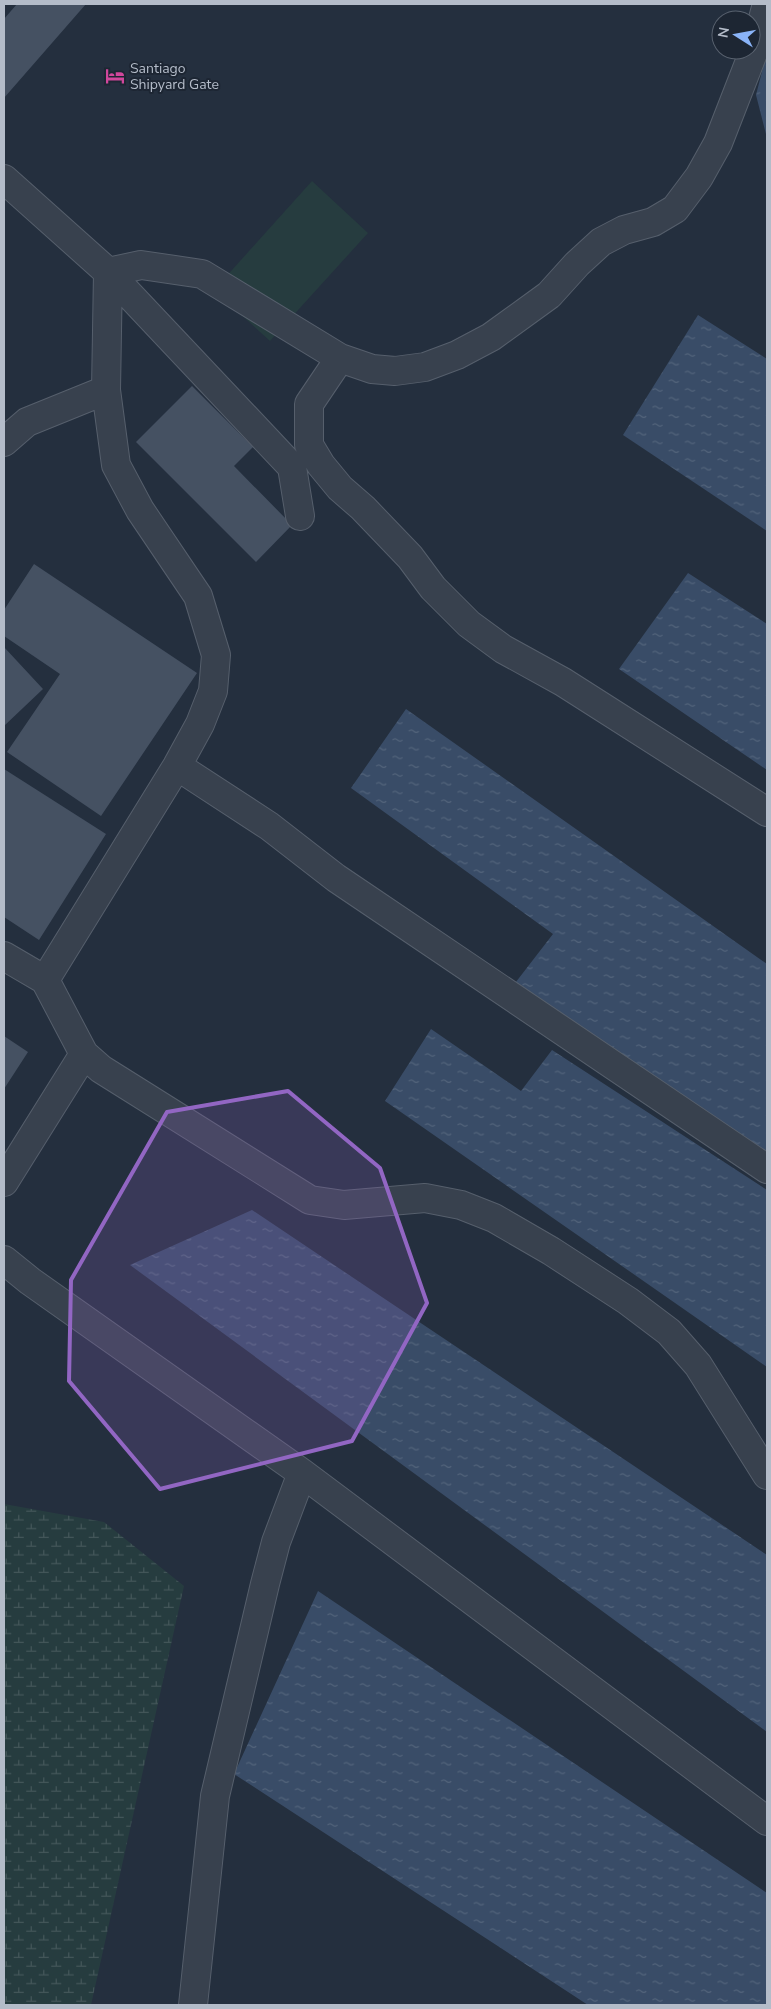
<svg xmlns="http://www.w3.org/2000/svg" width="771" height="2009" font-family="'Nunito Sans',sans-serif">
  <style>
    .green { fill: #263c3f }
    .wetland { fill: url(#wetland-marsh) }
    .water { fill: url(#water-ripples) }
    .building { fill: #455162 }
    .lines { fill: none; stroke-linecap: round; stroke-linejoin: round }
    .minor-casing { stroke: #565f6c; stroke-width: 30 }
    .minor { stroke: #38414e; stroke-width: 28 }
    .marked { fill: #9266c3; fill-opacity: 0.2; stroke: #9266c3; stroke-width: 4; stroke-linejoin: round }
    .labels { text-anchor: middle; dominant-baseline: central; stroke-width: 4; stroke-linejoin: round; paint-order: stroke }
    .poi-label { font-size: 14px; fill: #b4bcc9; stroke: #1d2633; text-anchor: start }
  </style>
  <defs>
    <pattern id="wetland-marsh" width="20" height="14" patternUnits="userSpaceOnUse" patternTransform="scale(1.25)"><rect width="20" height="14" fill="#263c3f"/><path d="M1 5h8M5 5V1M11 12h8M15 12V8" fill="none" stroke="#435659"/></pattern>
    <pattern id="water-ripples" width="26" height="14" patternUnits="userSpaceOnUse" patternTransform="scale(1.25)"><rect width="26" height="14" fill="#394c67"/><path d="M2 4q2-2 4 0t4 0M15 11q2-2 4 0t4 0" fill="none" stroke="#53647b"/></pattern>
  </defs>
  <rect width="100%" height="100%" fill="#242f3e"/>
  <path class="green" d="M312,181L368,233L270,341L214,290Z"/>
  <path class="wetland" d="M4,1504L104,1522L184,1586L91,2005H4Z"/>
  <path class="water" d="M767,52V138L756,95Z
    M698,315L767,359V531L623,435Z
    M688,573L767,624V770L619,669Z
    M406,709L767,964V1158L509,991L553,934L351,788Z
    M431,1029L521,1091L552,1050L767,1190V1367L385,1101Z
    M252,1210L767,1555V1732L130,1265Z
    M318,1591L767,1893V2005H588L234,1774Z"/>
  <path class="building" d="M17,4H86L4,98V19Z
    M192,386L253,447L234,466L292,525L256,562L136,442Z
    M34,564L197,673L101,816L7,752L60,674L4,636V610Z
    M4,647L43,689L4,726Z
    M4,769L106,834L39,940L4,917Z
    M4,1036L28,1052L4,1089Z"/>
  <g class="lines">
    <g class="minor-casing">
      <path id="minor" d="M4,179L108,272L292,467L300,516
        M108,272L141,265L202,274L340,358L372,369L395,371L425,367L457,355L491,337L549,295L577,264L601,242L624,230L653,222L675,209L699,177L718,143L755,48L767,4
        M340,358L309,404V445L321,465L340,488L363,508L410,557L433,588L469,624L503,649L563,682L767,812
        M4,442L27,422L106,390
        M177,766L269,826L336,878L767,1169
        M4,956L45,980
        M84,1054L101,1069L310,1200L344,1205L425,1198L461,1205L494,1218L551,1251L628,1301L669,1332L698,1365L767,1475
        M4,1182L84,1054L45,980L177,766L200,724L213,691L216,655L198,596L140,510L116,465L106,390L108,272
        M4,1260L30,1281L302,1473L767,1821
        M193,2005L215,1796L265,1584L276,1542L302,1473"/>
    </g>
    <use href="#minor" class="minor"/>
  </g>
  <path class="marked" d="M288,1091L380,1168L427,1303L352,1441L160,1489L69,1381L71,1280L167,1112Z"/>
  <defs>
    <g id="hotel-bare" transform="scale(1.5)"><path d="M-6-4.5h1.5V1H6V5H4.5V3h-9V5H-6ZM-4 0a1.8 1.8 0 1 1 3.6 0ZM.5 0V-2.5h3Q6-2.5 6 0Z" fill="#d1479c" stroke="#1d2633" stroke-width="2.5" paint-order="stroke"/></g>
  </defs>
  <g fill-rule="evenodd">
    <use href="#hotel-bare" x="115" y="76"/>
  </g>
  <g class="labels">
    <g class="poi-label">
      <text x="130" y="68">Santiago<tspan x="130" dy="16">Shipyard Gate</tspan></text>
    </g>
  </g>
  <rect width="771" height="2009" fill="none" stroke="#b4bcc9" stroke-width="10"/>
  <g transform="translate(736 35) rotate(281)"><circle r="24" fill="#1d2633" stroke="#59626f"/>
  <path d="M0-4L9 19L0 12L-9 19Z" fill="#8ab4f8"/>
  <text y="-8" font-size="14" font-weight="bold" text-anchor="middle" fill="#b4bcc9">N</text>
  </g>
</svg>
